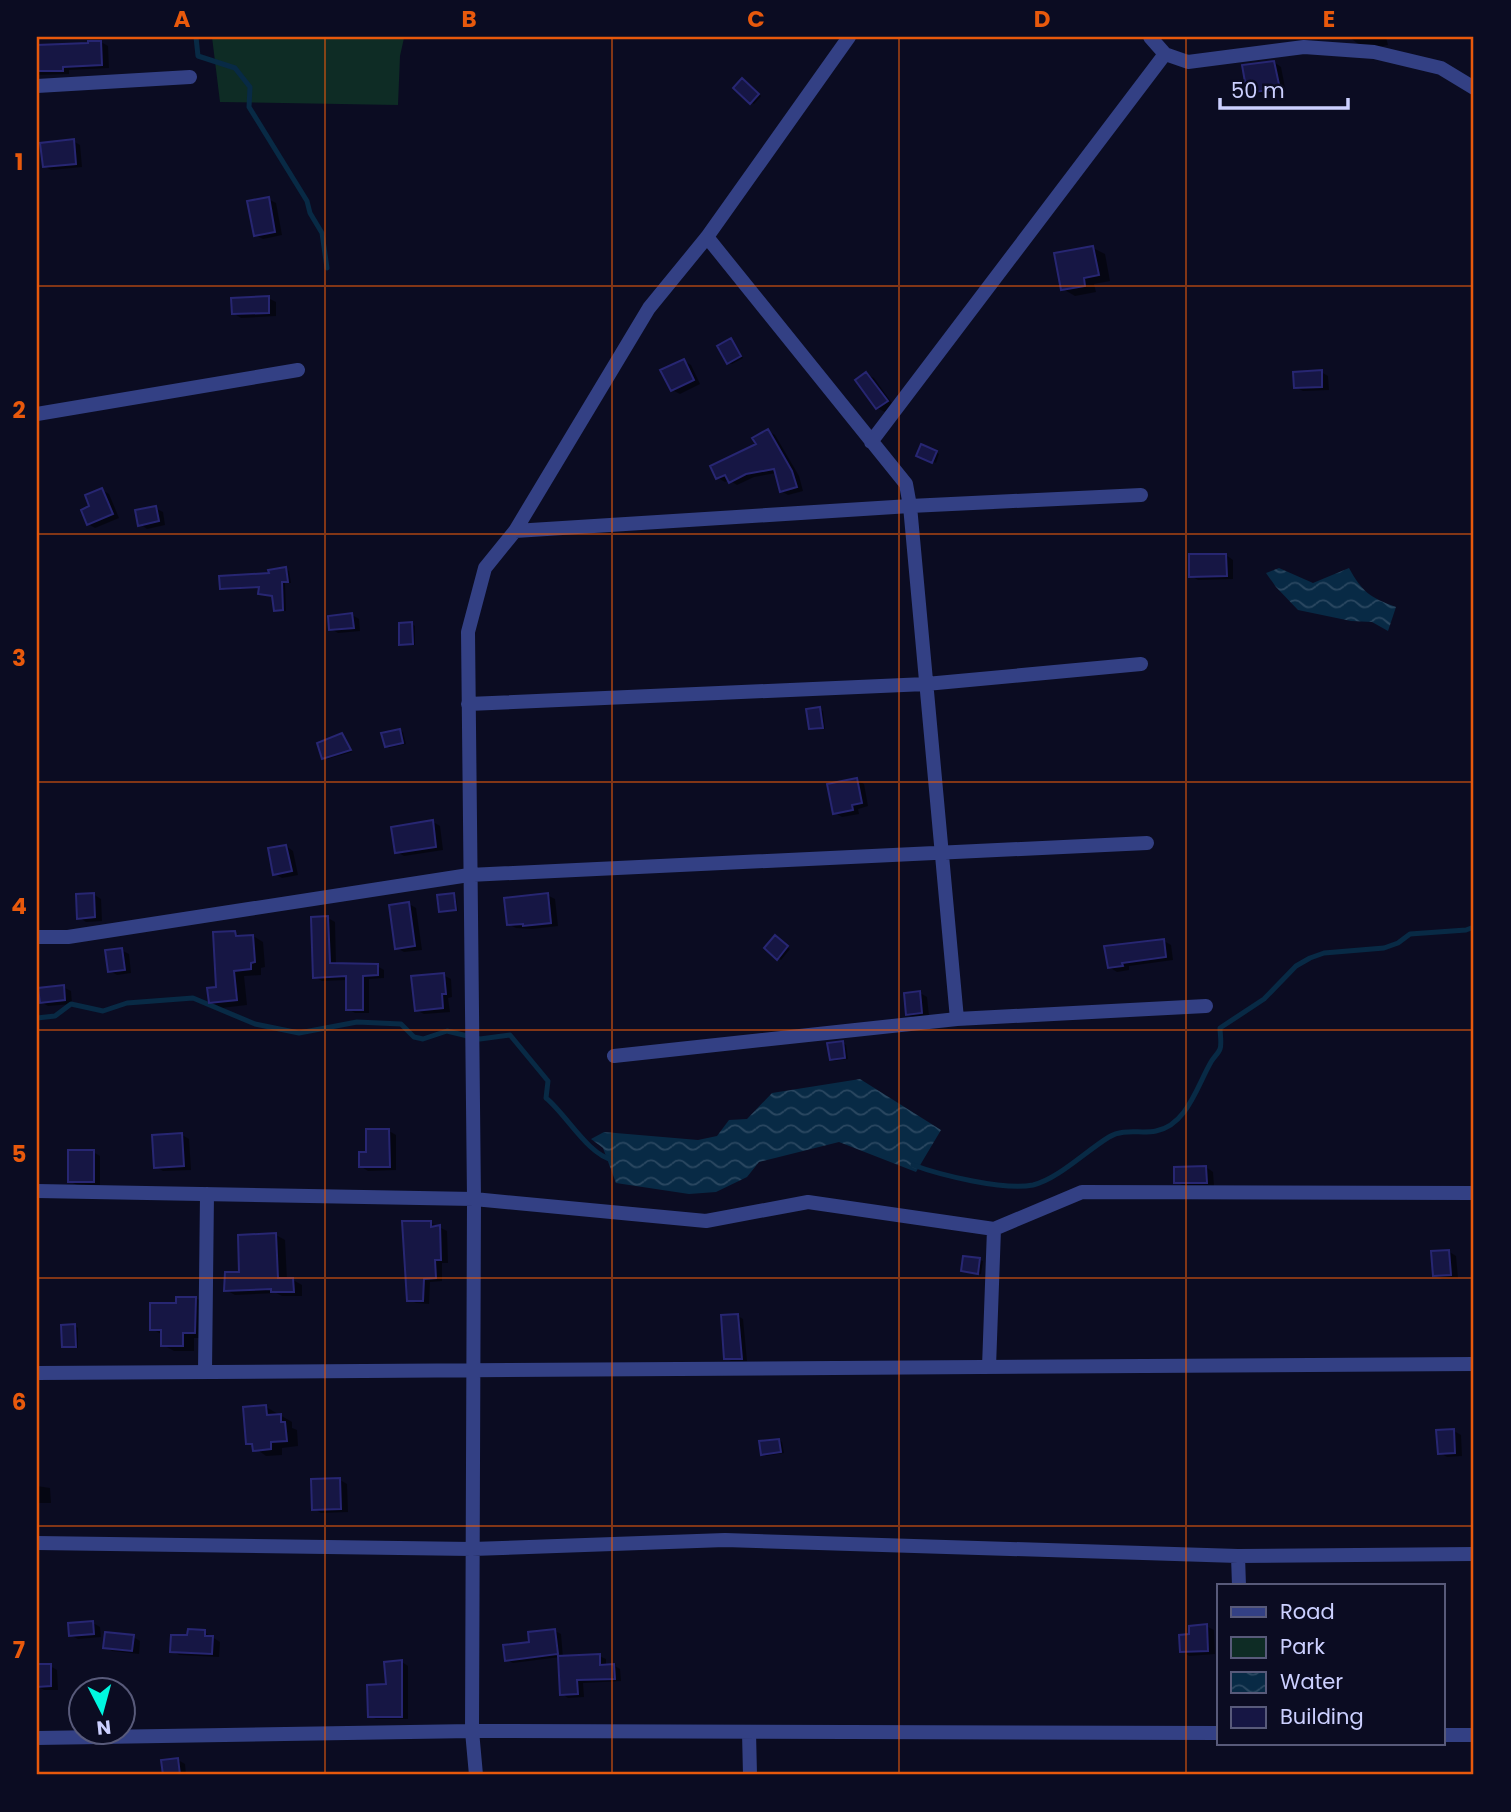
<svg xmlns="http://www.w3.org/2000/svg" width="1511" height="1812" font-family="Poppins,sans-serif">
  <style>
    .green { fill: #0e2c25 }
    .water { fill: url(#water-waves) }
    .shadow { fill: #0007 }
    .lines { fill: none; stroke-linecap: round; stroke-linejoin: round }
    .stream { stroke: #082a45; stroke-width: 5 }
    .building { fill: #161644; stroke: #272672; stroke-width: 2 }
    .street { stroke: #334084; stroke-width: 14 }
    .grid { fill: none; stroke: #e8590c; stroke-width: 2; stroke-opacity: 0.55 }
    .neatline { fill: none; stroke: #e8590c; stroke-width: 2.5 }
    .grid-label { font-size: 23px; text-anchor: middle; font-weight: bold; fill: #e8590c }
  </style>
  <defs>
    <pattern id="water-waves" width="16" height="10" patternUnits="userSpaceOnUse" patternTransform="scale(1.75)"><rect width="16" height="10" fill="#082a45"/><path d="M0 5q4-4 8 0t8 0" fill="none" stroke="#2b4861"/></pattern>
  </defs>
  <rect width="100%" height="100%" fill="#0b0c22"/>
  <path class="green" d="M212,37H418L404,38L400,56L398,105L220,102Z"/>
  <path class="water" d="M1279,568L1313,583L1349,568C1362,592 1371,598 1396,607L1388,631L1372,622L1351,621L1298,610L1276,587L1266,573Z
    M860,1079L941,1130L916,1172L839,1142L759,1162L747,1177L716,1192L689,1194L616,1183L603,1148L591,1139L604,1132L698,1140L717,1136L729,1120L747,1119L772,1093Z"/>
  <path class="shadow" d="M1349,37H1386L1388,45L1378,47L1361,46Z
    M101,42L108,46L109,68L69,70V74L37,75V48Z
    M1274,62L1281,67L1286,93L1262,95L1255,91L1253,84L1247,81Z
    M745,82L761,96L754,104L751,102Z
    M73,141L80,145L82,167L51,170L44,166Z
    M268,199L276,203L282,235L263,239L255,235Z
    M1093,248L1105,254L1110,281L1094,284L1096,292L1075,296L1063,289Z
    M268,298L276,302V316L241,318L233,313Z
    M731,340L743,358L732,364L729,363Z
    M684,361L691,365L700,384L680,394L672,390Z
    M1321,372L1328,376L1329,390L1303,391L1295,387Z
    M866,374L874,378L894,406L885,412L877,408L858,381Z
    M768,431L775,435L799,476L803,491L788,495L781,491L776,473L754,477L737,485L729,480L725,482L718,478L758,444Z
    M922,446L939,454L936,463L918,456Z
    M102,490L109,494L119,518L95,528L88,524L92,507Z
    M155,508L163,512L165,525L147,529L140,524Z
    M1226,555L1233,560V579L1198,580L1191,576Z
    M286,569L289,571L291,583H285L286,611L275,610L273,596L260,593V588L225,590L222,588Z
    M352,615L359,619L360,631L338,633L331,629Z
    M412,624L415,626V645H404L401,644Z
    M820,709L823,711L825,729L814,730L811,728Z
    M400,730L403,732L406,744L389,748L386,746Z
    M342,735L352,752L327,759L324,757Z
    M857,780L864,784L868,806L858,809L859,814L842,817L835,813Z
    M433,822L440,826L443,850L404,856L397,852Z
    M286,846L293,851L298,875L282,878L275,874Z
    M93,894L101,899L102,921L86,922L79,917Z
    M453,895L456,897L458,911L443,912L440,911Z
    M547,895L555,899L558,926L532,929L516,928L508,924Z
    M409,904L416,908L422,950L404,952L397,948Z
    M328,918L335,922L336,965L377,966L384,970V978L369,979V1013H355L348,1009L347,980L322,981L315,977Z
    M235,933L243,937L253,936L263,942L265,967L261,968V975L244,976L247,1005L221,1008L210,1001L218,988Z
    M778,939L790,949L781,960L778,958Z
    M1164,941L1171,945L1173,960L1129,966V970L1117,972L1109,967Z
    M121,950L129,954L131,973L117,975L110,971Z
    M443,975L451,979L452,997L448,998L450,1012L424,1014L416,1010Z
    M63,987L71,991L72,1004L48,1006L41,1002Z
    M920,993L927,997L929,1016L915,1018L907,1014Z
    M843,1043L846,1045L848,1059L834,1061L831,1059Z
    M389,1131L396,1135V1170L368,1171L360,1166L368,1154Z
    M182,1135L189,1139L191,1170L163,1171L156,1167Z
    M93,1152L100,1156V1185H77L69,1181Z
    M1206,1167L1213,1172L1214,1186H1184L1176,1182Z
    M431,1223L447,1231L448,1263H442V1281L430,1282L429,1304L416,1303L409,1300Z
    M276,1235L285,1240L287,1280H293L302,1285V1296H282L276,1293L235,1295L226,1290Z
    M1448,1251L1456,1256L1458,1278L1442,1279L1435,1275Z
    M980,1260L983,1261L981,1274L963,1270Z
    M196,1298L207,1305L206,1338H194V1351H174L163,1345V1335L152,1329L177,1305Z
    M738,1316L743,1319L747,1361H731L726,1358Z
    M75,1326L78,1328V1348H67L64,1346Z
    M266,1407L292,1422V1428L297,1430L298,1446L282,1448V1455L266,1456L248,1443Z
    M1454,1431L1461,1435L1462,1456L1447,1457L1440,1453Z
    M779,1440L782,1442L784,1453L766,1456L763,1454Z
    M340,1480L347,1484L348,1512L321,1513L314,1509Z
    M37,1486L50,1488L51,1503H37Z
    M93,1623L100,1627L101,1637L78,1639L70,1635Z
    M1206,1626L1214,1630L1215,1654L1189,1656L1182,1651Z
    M555,1631L561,1634L563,1658L599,1656L606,1659V1666L613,1665L620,1669L621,1681L583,1683L584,1697L568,1698L562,1694L560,1657L513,1663L507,1660L531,1643Z
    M204,1632L220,1642L219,1657L179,1655L172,1651Z
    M133,1637L140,1641L139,1654L112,1651L105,1647Z
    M402,1662L408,1666V1719H376L369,1716Z
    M37,1666H50L57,1670L58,1690H44L37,1686Z
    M178,1760L185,1764L186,1775H164L163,1761Z"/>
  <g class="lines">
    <path class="stream" d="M196,37L198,56L235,68L250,87L249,107L307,201L310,213L322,233L327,268
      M37,1018L55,1016L71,1004L103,1011L127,1003L193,998L255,1024L299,1033L357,1022L401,1024L414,1037L423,1039L447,1031L480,1039L510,1035L548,1081L546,1098C566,1114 588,1155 613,1160
      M913,1165C940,1175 1005,1191 1033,1185C1058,1179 1086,1151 1109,1137C1124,1128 1140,1134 1156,1131C1187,1125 1197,1086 1211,1062C1213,1058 1218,1054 1220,1049C1222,1044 1220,1034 1220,1028L1264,999L1296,966L1310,958L1324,953L1384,948L1398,943L1410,934L1466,930L1474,927"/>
  </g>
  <path class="building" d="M88,41H101L102,65L63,67V71H37V45L88,43Z
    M1274,61L1280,89L1253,92L1251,81L1245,82L1242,65Z
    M742,78L759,94L750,104L733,88Z
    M74,139L76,164L43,167L40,143Z
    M269,197L275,232L254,236L247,201Z
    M1093,246L1099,275L1084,278L1085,286L1061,290L1054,253Z
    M269,296V313L232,314L231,298Z
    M731,338L741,356L727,364L717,346Z
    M684,359L694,380L671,391L660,370Z
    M1322,370V387L1294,388L1293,372Z
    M866,372L888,401L876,409L855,380Z
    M768,429L792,471L797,487L780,492L774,469L746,474L729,483L725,475L716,479L710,466L756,444L752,438Z
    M921,444L937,451L932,463L916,456Z
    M102,488L113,514L87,525L81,510L89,506L85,495Z
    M156,506L159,521L138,526L135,510Z
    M1189,554H1226L1227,576L1189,577Z
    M286,567L288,582H282L283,610L274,611L272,596L258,594L259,587L220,589L219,576L269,573L268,570Z
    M352,613L354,628L329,630L328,616Z
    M412,622L413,644L399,645V623Z
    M820,707L823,728L809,729L806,709Z
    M400,729L403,743L385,747L381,733Z
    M342,733L351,750L322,759L317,743Z
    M857,778L862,803L852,805L853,810L833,814L827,784Z
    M433,820L436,847L395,853L391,827Z
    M286,845L292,871L273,875L268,848Z
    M94,893L95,917L77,919L76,894Z
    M454,893L456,910L439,912L437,895Z
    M548,893L551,923L523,926V924L507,925L504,898Z
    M409,902L415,946L395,949L389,905Z
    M328,916L330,963L378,964V975L363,976V1010H346V976L313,978L311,917Z
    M235,931L236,936L253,935L255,962L251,963V969L234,971L237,1000L209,1003L207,988L216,987L213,932Z
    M775,935L788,946L777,960L764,948Z
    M1164,939L1166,957L1122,963L1123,966L1108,968L1104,946Z
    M122,948L125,970L108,972L105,950Z
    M444,973L446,994H442L443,1008L415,1011L411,976Z
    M64,985L65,1000L40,1003L38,988Z
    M920,991L922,1013L906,1015L904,993Z
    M843,1041L845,1058L830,1060L827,1043Z
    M366,1129H389L390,1167H359V1152H366Z
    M182,1133L184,1166L154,1168L152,1135Z
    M68,1150H94V1182H68Z
    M1206,1166L1207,1183H1174V1167Z
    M402,1221H431V1227L440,1225L441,1260H435L436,1278L424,1279L423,1301H407Z
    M276,1233L278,1278H293L294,1292H271V1289L224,1291L225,1272H239L238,1235Z
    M1449,1250L1451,1275L1433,1276L1431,1251Z
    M963,1256L980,1258L978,1274L961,1271Z
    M176,1297H196L195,1333H183V1346H161V1330H150V1303H176Z
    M738,1314L742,1359H724L721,1315Z
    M75,1324L76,1347H62L61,1325Z
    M266,1405L267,1415L281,1414V1422H285L287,1441L271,1442V1449L253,1451L252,1444H246L243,1407Z
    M1454,1429L1455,1453L1438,1454L1436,1430Z
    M779,1439L781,1452L761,1455L759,1441Z
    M340,1478L341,1509L312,1510L311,1479Z
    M93,1621L94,1634L69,1636L68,1623Z
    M1207,1624L1208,1651L1180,1652L1179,1635L1189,1634V1626Z
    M188,1629L205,1630V1636H213L212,1654L170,1652L171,1635H187Z
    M555,1629L558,1654L505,1661L503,1645L529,1642L528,1632Z
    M105,1632L134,1635L132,1651L103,1648Z
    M600,1654V1665L614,1664L615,1679L577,1680L578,1694L560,1695L558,1656Z
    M402,1660V1717H368L367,1685L386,1684L384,1662Z
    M37,1664H51V1686L37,1687Z
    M178,1758L180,1775H163L161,1760Z"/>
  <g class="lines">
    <path class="street" d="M1150,37L1165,54L1188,62L1304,47L1374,52L1441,68L1474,88
      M37,86L190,77
      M707,237L906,484L910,506L957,1019
      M37,414L298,370
      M871,442L1165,54
      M515,531L910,506L1141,495
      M468,704L926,684L1141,664
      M37,937H68L469,875L1147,843
      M614,1056L957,1019L1206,1006
      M37,1191L474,1199L706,1221L808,1202L994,1229L1082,1192L1474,1193
      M989,1367L994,1229
      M205,1372L207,1194
      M37,1373L1474,1364
      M37,1543L472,1549L725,1540L1238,1556L1474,1554
      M1238,1556L1239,1586
      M749,1732L750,1775
      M1443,1735H1474
      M37,1738L472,1731L1219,1733
      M476,1775L472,1731L474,1199L468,632L485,568L515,531L649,308L707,237L849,37"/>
  </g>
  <path class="grid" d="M325,37V1775M612,37V1775M899,37V1775M1186,37V1775M37,286H1474M37,534H1474M37,782H1474M37,1030H1474M37,1278H1474M37,1526H1474"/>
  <rect width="1511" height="1812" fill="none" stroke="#0b0c22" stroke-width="77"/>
  <rect x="1217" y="1584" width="228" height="161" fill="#0b0c22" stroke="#585a7a" stroke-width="2"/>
  <rect x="1231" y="1607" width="35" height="10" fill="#334084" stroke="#585a7a" stroke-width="2"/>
  <text x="1280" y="1619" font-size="21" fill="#ccd0ff">Road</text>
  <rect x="1231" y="1637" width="35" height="21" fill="#0e2c25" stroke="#585a7a" stroke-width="2"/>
  <text x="1280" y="1654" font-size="21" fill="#ccd0ff">Park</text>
  <rect x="1231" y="1672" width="35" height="21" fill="url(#water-waves)" stroke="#585a7a" stroke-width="2"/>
  <text x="1280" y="1689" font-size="21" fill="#ccd0ff">Water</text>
  <rect x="1231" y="1707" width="35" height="21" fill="#161644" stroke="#585a7a" stroke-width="2"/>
  <text x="1280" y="1724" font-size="21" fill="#ccd0ff">Building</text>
  <g transform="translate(102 1711) rotate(174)"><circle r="33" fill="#0b0c22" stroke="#585a7a" stroke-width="2"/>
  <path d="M0-5L12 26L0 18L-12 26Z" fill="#00f7e0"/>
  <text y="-10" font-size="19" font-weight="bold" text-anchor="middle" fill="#ccd0ff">N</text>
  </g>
  <path d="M1220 98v10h128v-10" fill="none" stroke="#ccd0ff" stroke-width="3.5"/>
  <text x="1231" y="98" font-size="21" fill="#ccd0ff" stroke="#0b0c22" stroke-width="5" paint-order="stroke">50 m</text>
  <rect x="38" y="38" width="1434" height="1735" class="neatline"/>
  <g class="grid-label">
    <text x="182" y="27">A</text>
    <text x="469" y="27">B</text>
    <text x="756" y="27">C</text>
    <text x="1042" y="27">D</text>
    <text x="1329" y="27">E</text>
    <text x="19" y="170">1</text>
    <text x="19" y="418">2</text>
    <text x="19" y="666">3</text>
    <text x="19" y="914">4</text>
    <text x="19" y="1162">5</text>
    <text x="19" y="1410">6</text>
    <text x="19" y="1658">7</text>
  </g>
</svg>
